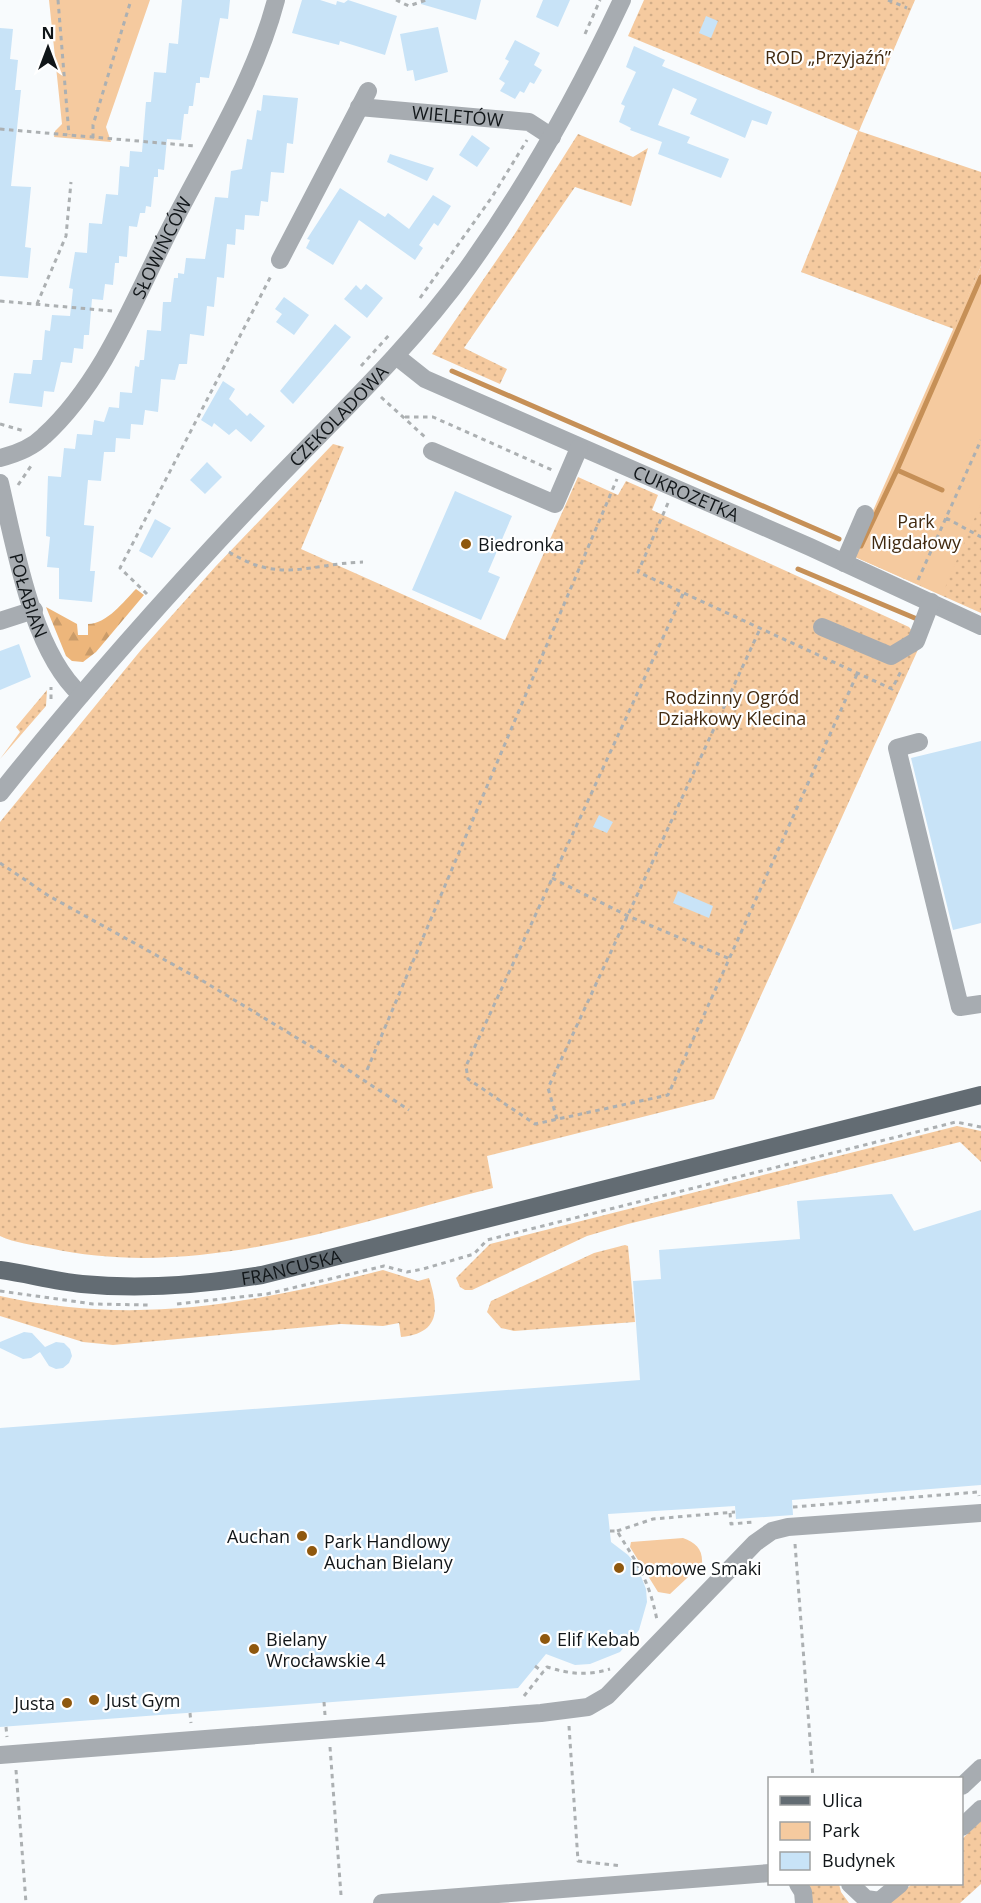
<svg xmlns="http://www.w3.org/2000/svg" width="981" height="1903" font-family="'Open Sans',sans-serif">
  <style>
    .grass { fill: url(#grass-dots) }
    .forest { fill: url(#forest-firs) }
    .park { fill: #f5ca9f }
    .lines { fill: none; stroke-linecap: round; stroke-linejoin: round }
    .stream { stroke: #c69057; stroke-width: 5 }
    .building { fill: #c8e3f7 }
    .path { stroke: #acb0b2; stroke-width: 3; stroke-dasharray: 4.5 4.5; stroke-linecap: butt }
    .minor { stroke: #a7acb1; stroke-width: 18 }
    .major { stroke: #636c73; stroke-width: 18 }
    .poi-dot { fill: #8f580e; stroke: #fff; stroke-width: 2 }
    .labels { text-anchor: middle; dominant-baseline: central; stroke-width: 4.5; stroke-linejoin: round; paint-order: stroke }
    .park-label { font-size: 18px; fill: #412a10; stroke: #fff }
    .street-label { font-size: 18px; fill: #111619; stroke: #fff }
    .poi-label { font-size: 18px; fill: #111619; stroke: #fff; text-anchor: start }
  </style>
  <defs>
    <pattern id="grass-dots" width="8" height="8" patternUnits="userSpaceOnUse" patternTransform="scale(1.5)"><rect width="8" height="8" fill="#f5ca9f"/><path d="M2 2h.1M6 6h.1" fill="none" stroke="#d1ad88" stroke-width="1.8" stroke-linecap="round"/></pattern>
    <pattern id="forest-firs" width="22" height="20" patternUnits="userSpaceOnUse" patternTransform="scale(1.5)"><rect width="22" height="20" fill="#edb67b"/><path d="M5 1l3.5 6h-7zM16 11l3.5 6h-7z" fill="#ca9c6a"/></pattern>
  </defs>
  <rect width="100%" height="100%" fill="#f8fbfd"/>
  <path class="grass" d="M644,0H915L859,131L981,172V266L954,329L801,272L858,131L628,36Z
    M578,134L633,157L648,148L631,206L575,187L464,348L507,369L500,384L432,354L514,235Z
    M981,370V613L853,556Z
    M333,444L344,447L301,549L505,640L578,477L618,495L626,481L658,495L652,510L909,627L921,643L714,1099L487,1156L493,1188C349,1224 198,1281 49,1248C33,1245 15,1243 0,1236V822L141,650L216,566Z
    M47,690L46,706L0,759L20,732L16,727Z
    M957,1126L981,1131V1162L960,1142L628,1224L587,1236L472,1290H465L460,1287L456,1278L490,1244Z
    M625,1245L628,1246L635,1322L514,1331L501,1328L487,1312L491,1301L594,1253Z
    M383,1270L418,1281L429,1278C439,1310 440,1333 401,1337L399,1323L383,1326L341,1324L113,1345L83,1342L0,1316V1296C137,1326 250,1304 383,1270Z
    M981,1821V1884L960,1903H890L912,1884H962V1839Z
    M805,1884H839L841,1892L849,1903H810Z"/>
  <path class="forest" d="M136,589L144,595L96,652L83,662L72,661L66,656L46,607L77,624L78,635H88V624C107,624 124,601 136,589Z"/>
  <path class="park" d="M49,0H150L106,127L111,142L54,137L55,131L62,124Z
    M981,266V503L942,595L853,556Z
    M683,1538C696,1543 703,1549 702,1564L670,1594L658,1592L630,1547L631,1542Z"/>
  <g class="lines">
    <path class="stream" d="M452,371L839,539
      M897,470L981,277
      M861,546L897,470L942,490
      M798,569L917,619"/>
  </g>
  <path class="building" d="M182,0H230L228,19L220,18L209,78L200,77V83H196L193,106H189L188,114H184L181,140L167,139L164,170L158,169V177H154L151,207L146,206L145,213H140L137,227L129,226L127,257L119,256V263H115L113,285L105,284L103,300L92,299L89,335H84L83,349L74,348L72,363L61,362L54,392L44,391L42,407L9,403L14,373L31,374L33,360H42L45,330L50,331L52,315L70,316L73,289L69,288L75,252L87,253L89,223L102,224L106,194L118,195L120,166L129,167L130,151L142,152L146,102H151L154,72L166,73L169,43L178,44Z
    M302,0H320L336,5L337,1L344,3L348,0L397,16L385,55L340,41L339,45L292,33Z
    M421,0H481L476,20L421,4Z
    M543,0H570L558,27L536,17Z
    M706,16L718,21L711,38L699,33Z
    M438,27L448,72L415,81L413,70L407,71L400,34Z
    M0,28L13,29L10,59L18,60L15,90H21L11,186L31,187L25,247L31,248L28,278L0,276Z
    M515,40L540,53L534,65L542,70L534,84L530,82L524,93L520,91L515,99L500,91L505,83L499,79L509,61L505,59Z
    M634,46L665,60L662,66L772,112L767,125L752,120L745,138L690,114L697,99L673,88L658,125L690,137L687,143L729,159L721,178L658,154L662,142L630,130L631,128L619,122L625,106L621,104L636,72L626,67Z
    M263,95L298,98L293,144L287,143L284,173L271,172L268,202L261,201L259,216L245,215L244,230L236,229L235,245L227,244L224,278L217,277L214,307L207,306L204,336L190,334L187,364H179L175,380L161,379L158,412L145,410L143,425L131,424L130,439L116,438L115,452H104L101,481L88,480L84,525L94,526L90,571H95L92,602L59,599V568L47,567L50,537L46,536L48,476L61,477L64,448L75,449L77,434L92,435L94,420L104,422L109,407L119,408L120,392L132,393L135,366L139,367L140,360H144L147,330L161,331L163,302H171L174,278H178V273L184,274L186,258L205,259L215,197L228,198L231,171L242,169L247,139L252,140L257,110L261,111Z
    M472,135L490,148L477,167L459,155Z
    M390,154L434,168L427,181L387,162Z
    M340,188L385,217L388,213L409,229L433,195L451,206L438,226L434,223L419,245L423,248L415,260L359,220L333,265L306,248L310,240L307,239Z
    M366,284L383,298L367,318L344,299L356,285L361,290Z
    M284,297L309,315L294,335L276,322L282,314L275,309Z
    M335,324L351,337L293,404L280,391Z
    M223,381L235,389L229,399L247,416L250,413L265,426L251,442L236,429L229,435L214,423L212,427L201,420Z
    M207,462L222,477L205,494L190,480Z
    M455,491L512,516L488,572L500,577L481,620L412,590Z
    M155,519L171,528L152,558L139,551Z
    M19,644L31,677L0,690V651Z
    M981,741V923L953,930L911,758Z
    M599,815L613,822L607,833L593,827Z
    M678,891L713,906L709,918L673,903Z
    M892,1194L914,1231L981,1210V1485L792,1500L793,1515L736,1519L735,1506L608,1514L611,1542L628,1555L637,1566L646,1589L647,1602L639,1630L620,1652L590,1664L575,1665L546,1654L518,1688L0,1727V1428L640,1380L633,1281L661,1279L659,1250L800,1239L797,1201Z
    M24,1332L32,1333L45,1347L56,1342L64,1343L70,1349L72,1356L69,1363L63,1368L56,1369L49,1366L40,1352L31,1358L23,1359L0,1348V1342Z"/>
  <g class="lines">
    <path class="path" d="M58,0L69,135
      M396,0L409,6L426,0
      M888,0L907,8
      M585,34L600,0
      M0,129L195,146
      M93,138V125L131,0
      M420,298L492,197L527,140
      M0,301L112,311
      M37,304L66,236L71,182
      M361,366L391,333
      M381,397L425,437
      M405,417H433L552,470
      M0,424L24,431
      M18,485L31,466
      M668,503L638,572L892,689L902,669
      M946,518L981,537
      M229,552C281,584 307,564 363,562
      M918,580L981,440
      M147,594L120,568L272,274
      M683,594L466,1066L468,1079L535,1124L668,1095L858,672
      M51,699V687
      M0,863L49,896L203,981L330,1058L409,1110
      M552,878L628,916L730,959
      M367,1070L617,479
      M557,1119L548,1088L760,629
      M0,1291L93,1304L150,1305
      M177,1304L267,1294L384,1266L407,1272L423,1269L474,1254L487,1240L956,1122L981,1127
      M793,1507L978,1492L979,1496
      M730,1513L731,1524L753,1522
      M610,1531H617C638,1565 649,1580 657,1620
      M617,1531L653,1519L735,1512
      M795,1544L813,1778
      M535,1666L543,1672
      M524,1696L547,1667C570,1674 586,1676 610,1669
      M324,1702L325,1715
      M190,1713L191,1723
      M569,1726L578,1861L622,1866
      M6,1727L7,1737
      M330,1747L341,1895
      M16,1770L26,1903"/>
    <g class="minor">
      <path id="s1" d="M359,107L529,122L552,137"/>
      <path d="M280,260L368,91"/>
      <path id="s2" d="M396,356L425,379L810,547L981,626"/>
      <path d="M432,451L555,504L579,448"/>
      <path id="s3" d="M0,458C16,454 32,448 44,436C106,379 137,292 175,219C211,149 256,77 276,0"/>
      <path id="s4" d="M0,483C15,547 32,651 81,695"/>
      <path d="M844,563L865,514"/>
      <path d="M0,621L34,610"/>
      <path d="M822,627L891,656L916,641L931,602"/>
      <path d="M919,742L897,748L960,1007L981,1004"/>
      <path id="s5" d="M0,793C85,687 175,586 269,487C337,416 409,349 467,269C528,184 578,94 622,0"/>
      <path d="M0,1755L541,1713L588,1707L607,1696L755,1543L772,1531L788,1527L981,1513"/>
      <path d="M962,1786L981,1768"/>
      <path d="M962,1827L981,1809"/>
      <path d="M798,1884L803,1892L804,1903"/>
      <path d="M850,1884L866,1899L880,1901"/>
      <path d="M382,1903L770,1873"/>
      <path d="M877,1903L900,1884"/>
    </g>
    <path class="major" id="s6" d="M0,1270C28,1274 54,1281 82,1284C143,1290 202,1285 262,1275L981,1095"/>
  </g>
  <g class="poi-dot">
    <circle cx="466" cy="544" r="6"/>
    <circle cx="302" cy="1536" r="6"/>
    <circle cx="312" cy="1551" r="6"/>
    <circle cx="619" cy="1568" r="6"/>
    <circle cx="545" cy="1639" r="6"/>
    <circle cx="254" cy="1649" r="6"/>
    <circle cx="94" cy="1700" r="6"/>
    <circle cx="67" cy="1703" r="6"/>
  </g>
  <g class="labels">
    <g class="park-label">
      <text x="828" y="57">ROD „Przyjaźń”</text>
      <text x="916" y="521">Park<tspan x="916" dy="21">Migdałowy</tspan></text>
      <text x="732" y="697">Rodzinny Ogród<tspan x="732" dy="21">Działkowy Klecina</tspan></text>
    </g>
    <g class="street-label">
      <text stroke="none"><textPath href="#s1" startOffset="99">WIELETÓW</textPath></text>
      <text stroke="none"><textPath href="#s3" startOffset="273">SŁOWIŃCÓW</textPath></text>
      <text stroke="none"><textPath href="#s5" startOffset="507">CZEKOLADOWA</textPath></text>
      <text stroke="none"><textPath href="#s2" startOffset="322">CUKROZETKA</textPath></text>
      <text stroke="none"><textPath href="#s4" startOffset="116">POŁABIAN</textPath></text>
      <text stroke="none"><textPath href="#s6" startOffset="294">FRANCUSKA</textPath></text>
    </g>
    <g class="poi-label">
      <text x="478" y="544">Biedronka</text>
      <text x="290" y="1536" text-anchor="end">Auchan</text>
      <text x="324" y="1541">Park Handlowy<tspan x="324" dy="21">Auchan Bielany</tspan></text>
      <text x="631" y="1568">Domowe Smaki</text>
      <text x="266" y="1639">Bielany<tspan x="266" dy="21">Wrocławskie 4</tspan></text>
      <text x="557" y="1639">Elif Kebab</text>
      <text x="106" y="1700">Just Gym</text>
      <text x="55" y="1703" text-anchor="end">Justa</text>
    </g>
  </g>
  <rect x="768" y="1777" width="195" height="108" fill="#ffffff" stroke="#a0a2a3" stroke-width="1.5"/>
  <rect x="780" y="1796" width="30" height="9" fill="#636c73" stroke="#a0a2a3" stroke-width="1.5"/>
  <text x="822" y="1807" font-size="18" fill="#111619">Ulica</text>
  <rect x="780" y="1822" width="30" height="18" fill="#f5ca9f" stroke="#a0a2a3" stroke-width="1.5"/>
  <text x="822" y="1837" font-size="18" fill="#111619">Park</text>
  <rect x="780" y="1852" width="30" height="18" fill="#c8e3f7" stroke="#a0a2a3" stroke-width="1.5"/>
  <text x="822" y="1867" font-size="18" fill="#111619">Budynek</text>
  <g transform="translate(48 48)" stroke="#ffffff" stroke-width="4.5" paint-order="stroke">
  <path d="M0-4.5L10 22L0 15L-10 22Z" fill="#111619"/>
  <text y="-9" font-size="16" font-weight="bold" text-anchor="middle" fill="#111619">N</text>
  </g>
</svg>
